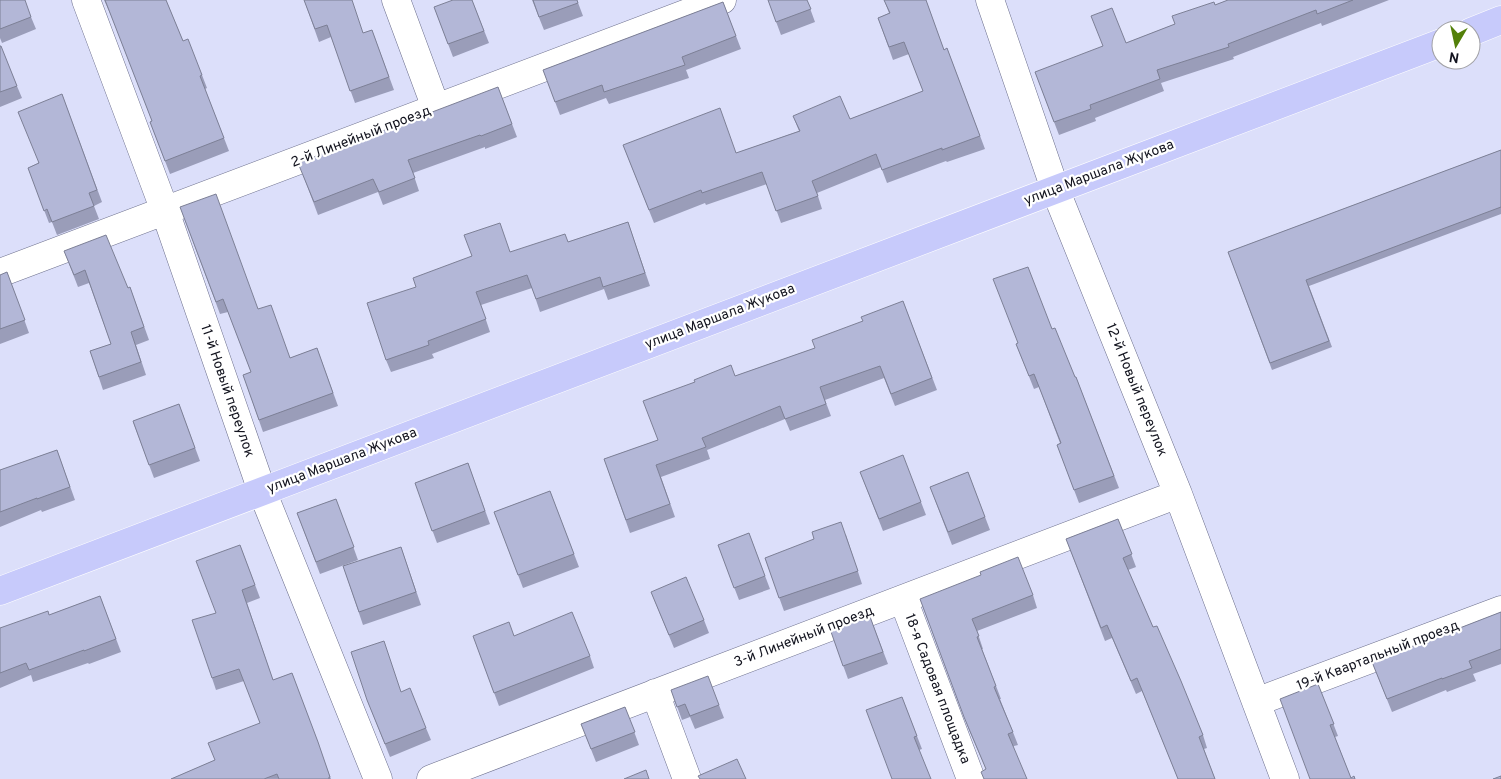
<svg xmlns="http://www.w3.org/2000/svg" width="1501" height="779" font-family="Overpass,sans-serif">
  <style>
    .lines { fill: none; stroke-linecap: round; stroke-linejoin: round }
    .minor-casing { stroke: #6c6f8c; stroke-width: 29 }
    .major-casing { stroke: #fff; stroke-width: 29 }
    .minor { stroke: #fff; stroke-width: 28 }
    .major { stroke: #c7cafb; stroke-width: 28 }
    .wall { fill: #9a9db9 }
    .building { fill: #b3b7d7; stroke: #7d8096 }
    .labels { text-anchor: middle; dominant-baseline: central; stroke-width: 4.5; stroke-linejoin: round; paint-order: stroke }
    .street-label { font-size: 14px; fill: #13141f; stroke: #fff }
  </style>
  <rect width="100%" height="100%" fill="#dcdffa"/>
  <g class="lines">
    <g class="minor-casing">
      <path id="minor" d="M86,0L165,211L262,491L378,779
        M396,0L436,108
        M990,0L1055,189L1178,494L1285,779
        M0,273L722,0
        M903,599L971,779
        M655,693L687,779
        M1256,702L1501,610
        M431,779L1178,494"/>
    </g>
    <g class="major-casing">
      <path id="major" d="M1471,32L1501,20
        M0,591L1441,43"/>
    </g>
    <use href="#minor" class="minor"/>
    <use href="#major" class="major"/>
  </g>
  <path class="wall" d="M0,0L31,17L36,29L2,43L0,38Z
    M104,0H166L183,41L202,75L207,88L205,89L229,151L170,174L150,122L152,121L113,20Z
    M304,0L363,33L372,30L394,90L355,103L331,37L319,42Z
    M472,0L489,43L453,57L434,7Z
    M532,0H577L583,16L544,30Z
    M768,0H807L815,22L781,35Z
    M884,0H926L944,50L947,48L985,149L947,162L946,161L887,183L881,167L817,193L822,209L781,223L767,184L706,205L705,203L654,223L623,145L736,153L799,131L793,116L850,119L923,91L909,54L893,60L878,18L889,13Z
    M1228,0H1389L1322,26L1321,23L1233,57L1234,59L1161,83L1164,91L1095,118L1096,121L1059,135L1035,72L1126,43L1175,24L1215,5Z
    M723,2L741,49L686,70L689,78L609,104L606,98L560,115L543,70Z
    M0,46L22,98L0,107Z
    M498,87L517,137L485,149V147L413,173L419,191L383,205L378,192L318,215L303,175Z
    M62,94L102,202L94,206L99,219L57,235L52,222L49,223L28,168L38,163Z
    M1501,150V214L1309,286L1332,347L1272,370L1228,252Z
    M180,207L258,309L290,358L317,348L338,406L263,432L243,375L251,372L228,312L220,314Z
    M628,222L650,286L608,300L604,289L540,312L532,288L481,305L490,332L432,354L434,358L391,372L386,360L416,287L472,256L510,252L568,242Z
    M64,251L128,288L130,287L149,340L136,345L146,375L103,390L90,351L111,344L89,283L78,287Z
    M7,272L29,333L0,344V275Z
    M903,301L937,390L895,406L884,378L825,400L831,416L790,431L785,419L707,450L710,459L661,477L675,517L630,533L604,459L658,440L735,376L815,348L863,321Z
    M1052,329L1075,377H1076L1119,488L1079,503L1057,445L1060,443L1039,387L1034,389L1016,344Z
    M179,404L200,461L154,478L133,422Z
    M57,450L75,500L42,512L41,510L0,527V470Z
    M468,463L490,524L437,543L415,483Z
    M860,472L921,502L926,515L883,531Z
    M968,472L990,530L952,545L930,487Z
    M550,491L579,567L523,588L494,512Z
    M336,499L358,560L320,574L297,513Z
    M1118,519L1136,567L1128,570L1153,627L1203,735L1207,748L1204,749L1215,779H1178L1142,691L1136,694L1112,638L1105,641L1066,539Z
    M749,533L770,589L739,600L718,545Z
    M846,535L862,584L784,611L765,558Z
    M240,545L260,598L247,603L273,680L292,673L331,779H171L215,760L260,723L244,681L216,690L212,678L216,613Z
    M401,547L421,605L363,625L343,566Z
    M651,592L704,620L709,633L674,648Z
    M1033,595L1037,608L977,631L983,649H982L1001,699H1000L1018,745L1014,746L986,769L969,730L920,599Z
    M100,596L121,652L89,664L88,663L33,682L31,675L0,688V628L49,615Z
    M1501,612V664L1473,674L1476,681L1447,692L1446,690L1392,712L1372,662Z
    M869,614L888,664L848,679L830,629Z
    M473,636H514L590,656L594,668L499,706Z
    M1318,684L1338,736L1335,737L1351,778L1355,779H1310Z
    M671,690L719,705L724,718L695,729L690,717L682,720Z
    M401,692L426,728L431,740L390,757L367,700Z
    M902,697L922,749L919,750L892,779Z
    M625,707L639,745L596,762L581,724Z"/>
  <path class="building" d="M0,0H25L31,17L0,29Z
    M105,0H166L183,41L188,39L202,75L200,76L224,138L165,161L150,122L152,121Z
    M304,0H352L363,33L372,30L389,77L350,91L327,25L315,29Z
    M453,0H472L484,31L448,44L434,7Z
    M533,0H577L578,3L539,17Z
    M768,0H807L811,9L776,22Z
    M884,0H926L944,50L947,48L980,136L942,150V148L882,170L876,154L812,181L818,196L776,211L762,172L702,193L701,190L649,210L623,145L720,108L736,153L800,131L793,116L840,96L850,119L923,91L904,42L889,47L878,18L890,13Z
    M1228,0H1353L1317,14L1316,10L1228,44L1229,47L1157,70L1160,79L1090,105L1091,109L1054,122L1035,72L1103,46L1091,16L1112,8L1126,43L1175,24L1172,16L1214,2L1215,5Z
    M723,2L736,36L682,57L685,65L604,92L602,85L555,102L543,70Z
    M0,46H1L17,86L0,92Z
    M498,87L512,124L481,136L480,135L408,160L415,178L379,192L373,179L314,202L298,163Z
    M62,94L97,190L89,193L94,206L52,222L47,209L44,211L28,168L39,163L18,112Z
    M1501,150V207L1306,280L1329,341L1270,363L1228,252Z
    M216,194L258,309L271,305L290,358L317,348L333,393L259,420L243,375L251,372L223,299L216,302L180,207Z
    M628,222L645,273L603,287L600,277L536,299L527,275L476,292L486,319L428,341L429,345L386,360L367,303L416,287L413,278L472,256L464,235L500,223L510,252L565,234L568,242Z
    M106,235L128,288L130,287L144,327L131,332L141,362L99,377L90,351L111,344L85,270L74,275L64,251Z
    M1028,267L1052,329L1055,328L1075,377H1076L1114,476L1074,490L1057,445L1061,443L1034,374L1029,376L1016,344L1018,343L993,279Z
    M7,272L25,320L0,329V275Z
    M903,301L932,378L891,394L880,366L820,387L826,404L785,419L780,406L702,438L706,447L656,465L670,504L626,520L604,459L658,440L643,401L695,382L694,380L731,365L735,376L815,348L812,340L863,321L861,317Z
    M179,404L195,448L149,465L133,421Z
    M57,450L70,487L37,499V498L0,512V470Z
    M903,455L921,502L879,519L860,472Z
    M468,463L485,511L432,531L415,483Z
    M968,472L985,517L948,532L930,487Z
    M550,491L574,554L518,575L494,512Z
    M336,499L354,547L316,562L297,513Z
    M1118,519L1132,554L1123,558L1153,627L1157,626L1181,681L1203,735L1199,737L1215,779H1178L1137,678L1131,681L1107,625L1101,628L1066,539Z
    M841,522L858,571L779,598L765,558L814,539L812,532Z
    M749,533L765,576L734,588L718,545Z
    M240,545L255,585L242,590L273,680L292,673L318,742L330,777H329V779H279L277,774L264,779H171L215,760L208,743L260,723L239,669L212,678L192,620L216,613L196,561Z
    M401,547L416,592L359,612L343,566Z
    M1018,557L1033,595L972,619L979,636L977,637L996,686L994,687L1013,732L1008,734L1027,779H984L981,772L986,769L964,717L920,599L981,575L980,572Z
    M686,577L704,620L669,635L651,592Z
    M100,596L116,639L84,651V650L29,670L26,663L0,673V628L48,611L49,615Z
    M572,612L590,656L494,693L473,636L509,622L514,636Z
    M1501,612V649L1469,661L1472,668L1442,679V678L1387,699L1372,662Z
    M869,614L883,652L843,666L830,629Z
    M384,641L401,692L410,688L426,728L385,744L367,700L351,652Z
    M708,676L719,705L690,716L685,704L677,707L671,690Z
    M1318,684L1334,724L1330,725L1351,778L1354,776L1355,779H1310L1280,699Z
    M902,697L917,736L914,737L931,779H892L866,710Z
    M625,707L635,732L591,749L581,724Z
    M737,759L746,779H700L698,776Z
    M646,770L649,779H624Z
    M1501,776V779H1493Z"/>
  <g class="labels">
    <g class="street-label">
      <text transform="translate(361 137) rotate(-21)">2-й Линейный проезд</text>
      <text transform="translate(1099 173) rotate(-21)">улица Маршала Жукова</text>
      <text transform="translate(720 317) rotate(-21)">улица Маршала Жукова</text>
      <text transform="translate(1136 390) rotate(68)">12-й Новый переулок</text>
      <text transform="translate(227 391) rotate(71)">11-й Новый переулок</text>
      <text transform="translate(342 461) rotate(-21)">улица Маршала Жукова</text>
      <text transform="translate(804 637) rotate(-21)">3-й Линейный проезд</text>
      <text transform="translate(1378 656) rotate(-21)">19-й Квартальный проезд</text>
      <text transform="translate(937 689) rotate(69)">18-я Садовая площадка</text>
    </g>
  </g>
  <g transform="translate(1456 45) rotate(189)"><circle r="24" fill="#ffffff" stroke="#a1a1a5"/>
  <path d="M0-4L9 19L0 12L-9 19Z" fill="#53800a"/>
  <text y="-8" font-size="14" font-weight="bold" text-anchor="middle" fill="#13141f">N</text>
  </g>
</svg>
